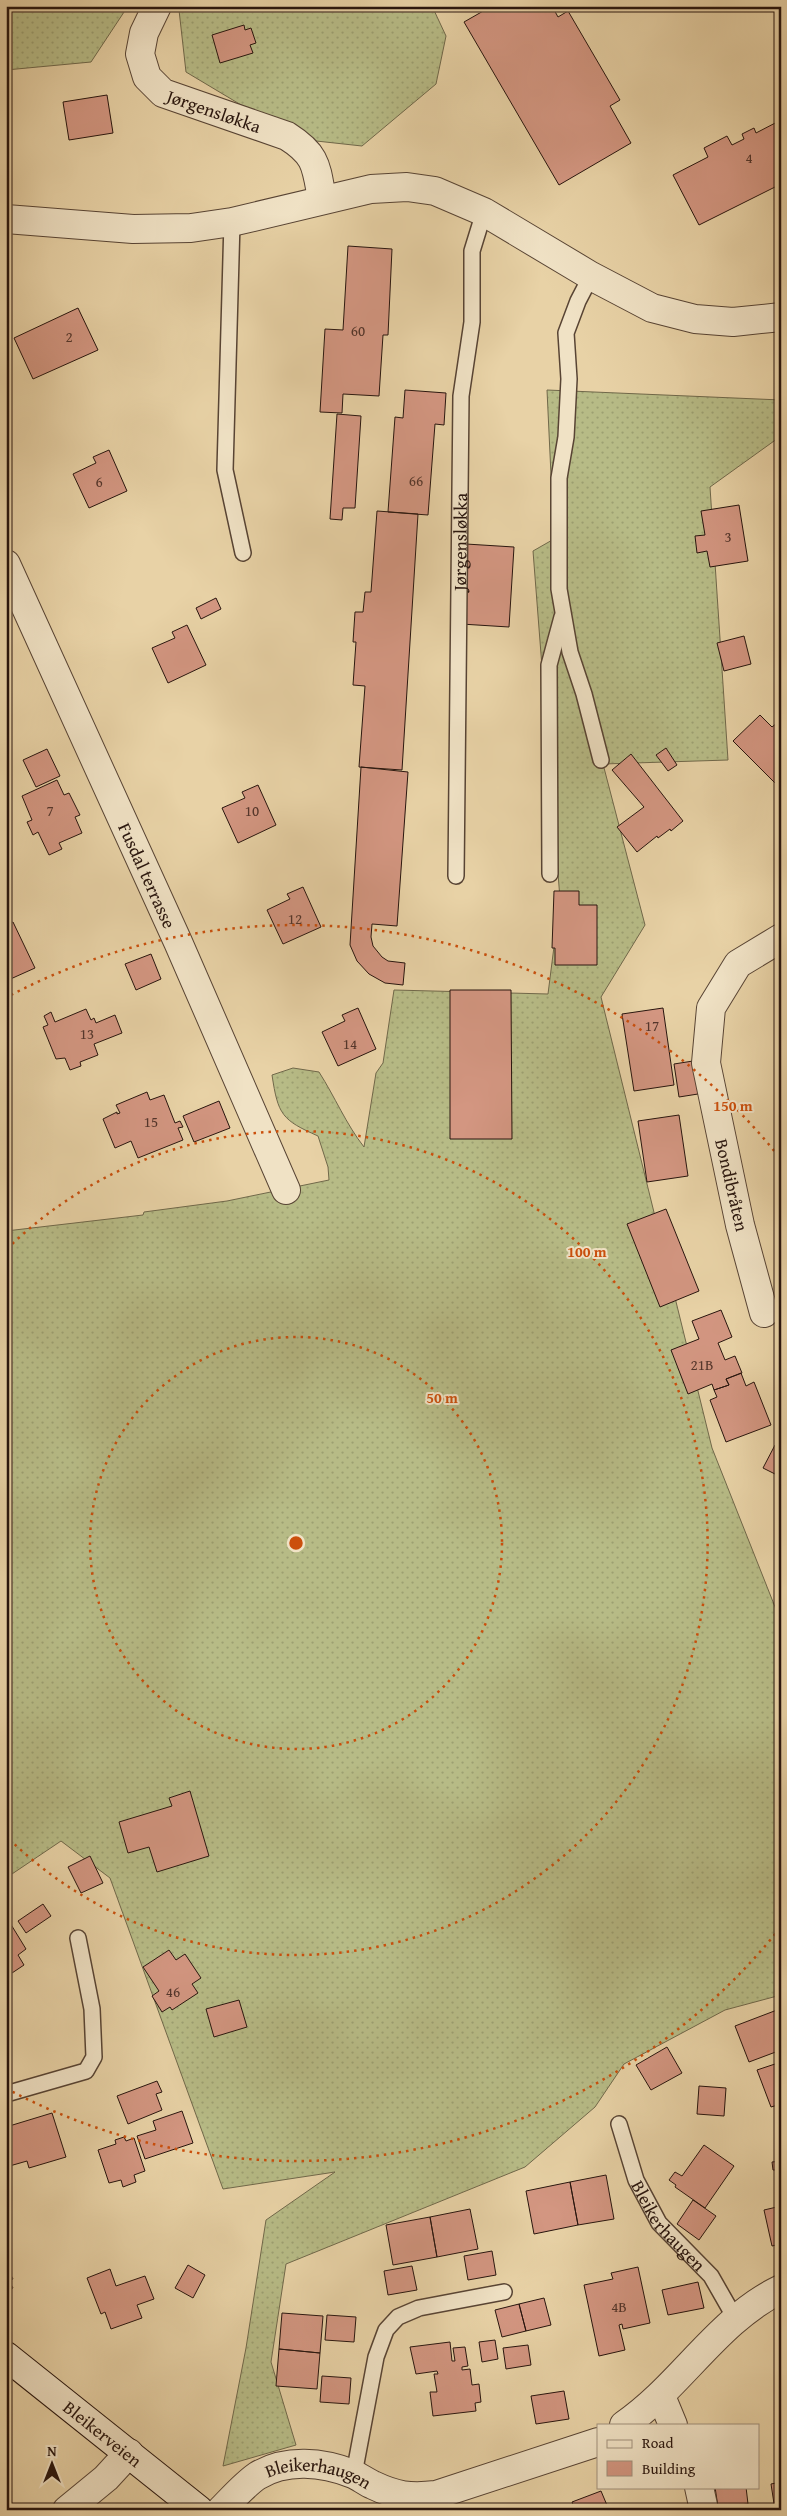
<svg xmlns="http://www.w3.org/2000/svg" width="787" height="2516" font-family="'Gentium Book Plus',serif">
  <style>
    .grass { fill: url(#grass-dots); stroke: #70684a }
    .building { fill: #d39681; stroke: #28150e }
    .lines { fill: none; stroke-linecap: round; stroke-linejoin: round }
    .service-casing { stroke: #584434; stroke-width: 18 }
    .minor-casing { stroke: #584434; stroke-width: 30 }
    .tertiary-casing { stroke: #584434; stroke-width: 30 }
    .secondary-casing { stroke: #28150e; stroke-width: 30 }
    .service { stroke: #f0e2c5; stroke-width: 15 }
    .minor { stroke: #f0e2c5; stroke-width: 28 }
    .tertiary { stroke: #f0e2c5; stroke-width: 28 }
    .secondary { stroke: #f0e2c5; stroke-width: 28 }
    .ring { fill: none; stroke: #cb4f0c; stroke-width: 2.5; stroke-dasharray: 2.5 5 }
    .labels { text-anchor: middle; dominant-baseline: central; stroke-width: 4; stroke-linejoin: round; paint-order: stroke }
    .number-label { font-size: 15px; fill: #53352b }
    .street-label { font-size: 18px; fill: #28150e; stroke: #f0e2c5 }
    .centre { fill: #cb4f0c; stroke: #f0e2c5; stroke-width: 2.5 }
    .ring-label { font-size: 15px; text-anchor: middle; font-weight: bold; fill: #cb4f0c; stroke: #f0e2c5; stroke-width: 4; stroke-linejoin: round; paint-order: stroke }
  </style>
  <defs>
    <pattern id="grass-dots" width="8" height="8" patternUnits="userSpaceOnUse" patternTransform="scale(1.25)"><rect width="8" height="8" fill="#b7bb86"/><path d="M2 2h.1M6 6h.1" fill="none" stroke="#9da072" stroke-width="1.8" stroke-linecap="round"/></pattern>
  </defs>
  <rect width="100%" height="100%" fill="#e8d2a6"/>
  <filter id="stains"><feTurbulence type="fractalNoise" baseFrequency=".004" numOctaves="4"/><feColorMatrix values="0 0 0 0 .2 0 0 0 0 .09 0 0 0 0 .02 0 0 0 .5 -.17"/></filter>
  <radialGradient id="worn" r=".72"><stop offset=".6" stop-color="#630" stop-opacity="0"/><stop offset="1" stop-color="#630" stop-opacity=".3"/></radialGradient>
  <path class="grass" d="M17,6H128L91,62L6,70V20Z
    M170,6H432L446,36L436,84L362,146L298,139L186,72L179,10Z
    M547,390L781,400V436L710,487L728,760L603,764L645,925L601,997L712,1448L781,1622V1995L725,2010L624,2064L595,2107L525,2167L286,2264L271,2362L296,2445L223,2466L246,2348L266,2220L335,2172L223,2189L110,1878L61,1841L6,1878V1231L143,1215L144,1212L227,1201L329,1180L328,1167L318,1136C282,1120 278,1115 272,1075L293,1068L319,1072C335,1097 346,1124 364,1147L376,1073L383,1063L394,990L548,994L560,899L533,551L554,539Z"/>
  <path class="building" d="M492,6H552L558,17L568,11L620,100L610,106L631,143L559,185L464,22Z
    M244,25L245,30L251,28L256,43L250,45L253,53L220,63L212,35Z
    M107,95L113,133L69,140L63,102Z
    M781,120V184L699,225L673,175L708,157L704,148L727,136L732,145L744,139L742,134L754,128L756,133Z
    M348,246L392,249L388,335H383L379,396L343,394L342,413L320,412L325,329L343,330Z
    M78,308L98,350L33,379L14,338Z
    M405,390L446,393L444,425L435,424L428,515L388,512L395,417L403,418Z
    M337,414L361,416L355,508H343L342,520L330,519Z
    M109,450L127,491L89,508L73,474L96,463L93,457Z
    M739,505L748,561L710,567L707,551L697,553L695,536L705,535L701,511Z
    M377,511L418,514L402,770L359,767L365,686L353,685L356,642H353L355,612H363L365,592H371Z
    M466,544L514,547L509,627L461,624Z
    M216,598L221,609L201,619L196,608Z
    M187,625L206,665L168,683L152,648L175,638L172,632Z
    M744,636L751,664L724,671L717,643Z
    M760,715L772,727L777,723L781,726V789L733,741Z
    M666,748L677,765L668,771L656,755Z
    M47,749L60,776L36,787L23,760Z
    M631,754L683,821L671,831L670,829L658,838L657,836L637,852L617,827L644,807L612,770Z
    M361,767L408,772L397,926L372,924L371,937L373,946L382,957L388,961L405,963L403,985L385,983L369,974L357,961L350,945Z
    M57,780L64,795L69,793L80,815L75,817L82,833L59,843L62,849L49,855L38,832L33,835L27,822L32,820L22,796Z
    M258,785L276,825L238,843L222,808L245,798L242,792Z
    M303,887L321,927L283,944L267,910L290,899L287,894Z
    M554,891H579V905H597V965H555V948H552Z
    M13,922L35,968L6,981V925Z
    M151,954L161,979L136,990L125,964Z
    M450,990H511L512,1139H450Z
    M358,1008L376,1049L338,1066L322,1032L345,1021L342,1015Z
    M663,1008L674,1085L634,1091L622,1014Z
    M86,1009L91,1020L94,1018L96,1023L115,1015L122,1033L94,1044L98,1055L80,1062L81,1066L70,1070L65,1058L56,1059L43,1027L48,1025L44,1016L51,1012L55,1022Z
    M693,1061L698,1094L679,1097L674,1064Z
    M147,1092L150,1100L164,1095L175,1123L180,1121L183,1127L178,1128L183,1140L138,1158L131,1141L115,1148L103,1119L117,1112V1114L120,1113L116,1105Z
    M219,1101L230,1128L194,1142L183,1116Z
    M679,1115L688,1176L647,1182L638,1121Z
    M6,1129L11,1161L6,1162Z
    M666,1209L699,1291L660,1307L627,1224Z
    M721,1310L732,1337L718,1343L725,1360L735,1356L742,1373L726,1379L729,1385L714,1390L712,1384L688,1394L671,1350L699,1339L692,1321Z
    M741,1373L746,1386L754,1382L771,1425L726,1442L710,1400L717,1397L714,1390L729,1385L726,1379Z
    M775,1445L781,1448V1477L763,1468Z
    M190,1791L209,1856L157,1872L149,1847L128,1853L119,1822L172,1806L169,1798Z
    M90,1856L103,1883L81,1893L68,1867Z
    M43,1904L51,1916L26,1933L18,1921Z
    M7,1918L26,1949L18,1955L24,1965L6,1977Z
    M169,1950L176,1960L185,1954L201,1978L192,1984L198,1993L172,2010L170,2007L162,2012L152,1996L159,1991L143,1967Z
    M239,2000L247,2027L214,2037L206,2009Z
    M777,2010L781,2019V2050L749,2062L735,2026Z
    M667,2047L682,2073L651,2090L636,2065Z
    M781,2062V2104L771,2107L757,2070Z
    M157,2081L162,2092L156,2094L162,2110L128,2124L117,2096Z
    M699,2086L726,2088L724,2116L697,2114Z
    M182,2111L193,2143L145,2159L137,2136L156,2130L153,2121Z
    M52,2113L66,2157L29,2168L27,2161L6,2167V2127Z
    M124,2137L126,2141L134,2138L145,2171L134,2175L136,2182L123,2187L121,2180L109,2183L98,2150L116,2144L115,2140Z
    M704,2145L734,2166L705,2208L675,2187L676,2185L669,2180L675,2172L682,2176Z
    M781,2161V2170H773L772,2162Z
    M606,2175L614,2219L578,2225L570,2182Z
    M570,2182L578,2225L534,2234L526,2191Z
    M693,2200L716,2216L699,2240L677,2224Z
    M781,2206V2244L772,2246L764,2210Z
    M470,2209L478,2249L437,2257L430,2217Z
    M430,2217L437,2257L393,2265L386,2225Z
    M492,2251L496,2275L468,2280L464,2256Z
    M188,2265L205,2275L193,2298L175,2288Z
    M6,2266L13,2279L9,2281L13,2288L6,2292Z
    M412,2266L417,2290L388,2295L384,2271Z
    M638,2267L650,2323L623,2329L622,2324L619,2325L625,2350L599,2356L584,2285L613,2279L611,2273Z
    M110,2269L116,2286L145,2276L154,2299L137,2305L142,2318L111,2329L105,2312L101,2314L87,2278Z
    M698,2282L704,2308L668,2315L662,2290Z
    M544,2298L551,2325L526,2331L519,2304Z
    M519,2304L526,2331L502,2337L495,2310Z
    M282,2313L323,2316L320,2353L279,2349Z
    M327,2315L356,2317L354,2342L325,2340Z
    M495,2340L498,2359L482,2362L479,2342Z
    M450,2342L452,2361H455L453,2348L465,2347L468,2366L462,2367V2370L470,2369L472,2385L479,2384L481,2402L475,2403L476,2411L433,2416L430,2392H437L434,2374H438L437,2371L416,2374L410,2347Z
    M528,2345L531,2365L506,2369L503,2348Z
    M279,2349L320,2353L317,2389L276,2386Z
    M778,2358H781V2376Z
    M322,2376L351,2378L349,2404L320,2402Z
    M564,2391L569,2419L536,2424L531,2396Z
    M781,2482V2510H775L771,2484Z
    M715,2487H746L748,2504L718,2507Z
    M601,2491L609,2510H575L572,2502Z"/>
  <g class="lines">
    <g class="service-casing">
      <g id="service">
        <path d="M232,222L225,470L243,553"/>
        <path d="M591,276L578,301L566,333L569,379L566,437L559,478V589L570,652L584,694L601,760"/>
        <path d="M550,874L549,665L562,617"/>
        <path id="s1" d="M456,876L461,396L472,322V251L484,212"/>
        <path d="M6,2094L86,2071L94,2057L92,2009L78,1938"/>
        <path id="s2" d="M619,2124L636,2180L659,2223L711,2276L735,2318"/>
        <path d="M354,2474L376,2357L386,2330L398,2317L419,2308L504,2292"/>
      </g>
    </g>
    <g class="minor-casing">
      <g id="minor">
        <path id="s3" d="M157,6L144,33L140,54L147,77L163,93L287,136C317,155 316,166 322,199"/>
        <path id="s4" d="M6,564L178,942L286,1190"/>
        <path d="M764,1313L740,1225L706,1063L711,1008L738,964L781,938"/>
        <path d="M661,2396L673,2425"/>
        <path d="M624,2425C682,2385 717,2320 781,2289"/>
        <path d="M699,2487L704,2510"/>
        <path d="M67,2510L106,2478L129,2453"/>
        <path id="s5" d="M221,2510C232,2499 244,2485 257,2476C286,2458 323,2462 353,2474C360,2477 366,2482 373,2485C396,2496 410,2498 436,2495L598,2442"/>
      </g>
    </g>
    <g class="tertiary-casing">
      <path id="tertiary" d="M6,219L133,229L191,228L232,222L371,189L407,187L435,191L484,212L591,276L652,308L695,319L733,322L781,317"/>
    </g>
    <g class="secondary-casing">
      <g id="secondary">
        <path id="s6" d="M6,2356L199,2510"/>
      </g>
    </g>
    <use href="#service" class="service"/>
    <use href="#minor" class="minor"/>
    <use href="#tertiary" class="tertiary"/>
    <use href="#secondary" class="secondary"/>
  </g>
  <g class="ring">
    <circle cx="296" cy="1543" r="206"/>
    <path d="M7 1249A412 412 0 1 1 7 1837"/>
    <path d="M780 1928A618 618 0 0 1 11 2091M11 995A618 618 0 0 1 780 1158"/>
  </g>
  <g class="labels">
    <g class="number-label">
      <text x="749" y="157">4</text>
      <text x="358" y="330">60</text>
      <text x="69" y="336">2</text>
      <text x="416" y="480">66</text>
      <text x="99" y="481">6</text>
      <text x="728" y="536">3</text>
      <text x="50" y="810">7</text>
      <text x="252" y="810">10</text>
      <text x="295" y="918">12</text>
      <text x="652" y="1025">17</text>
      <text x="87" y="1033">13</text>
      <text x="350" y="1043">14</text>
      <text x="151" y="1121">15</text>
      <text x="702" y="1364">21B</text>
      <text x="173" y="1991">46</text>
      <text x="619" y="2306">4B</text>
    </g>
    <g class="street-label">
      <text stroke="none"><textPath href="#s3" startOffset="152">Jørgensløkka</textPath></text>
      <text stroke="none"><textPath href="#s1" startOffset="334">Jørgensløkka</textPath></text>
      <text stroke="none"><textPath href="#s4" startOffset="342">Fusdal terrasse</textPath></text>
      <text transform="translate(732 1185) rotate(77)">Bondibråten</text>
      <text stroke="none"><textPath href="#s2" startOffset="115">Bleikerhaugen</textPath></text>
      <text stroke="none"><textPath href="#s6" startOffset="124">Bleikerveien</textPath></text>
      <text stroke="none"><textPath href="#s5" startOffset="114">Bleikerhaugen</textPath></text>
    </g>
  </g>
  <circle cx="296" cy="1543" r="8" class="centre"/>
  <g class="ring-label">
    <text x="733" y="1111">150 m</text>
    <text x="587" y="1257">100 m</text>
    <text x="442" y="1403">50 m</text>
  </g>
  <rect width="787" height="2516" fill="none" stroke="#e8d2a6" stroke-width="25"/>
  <rect x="8" y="8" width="772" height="2501" fill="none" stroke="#28150e" stroke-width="2.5"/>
  <rect x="12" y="12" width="762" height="2491" fill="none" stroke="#28150e"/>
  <rect x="597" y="2424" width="162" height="65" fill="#f0e2c5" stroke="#a0907c"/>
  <rect x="607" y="2440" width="25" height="8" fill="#f0e2c5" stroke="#a0907c"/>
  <text x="642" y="2448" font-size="15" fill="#28150e">Road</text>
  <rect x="607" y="2461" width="25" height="15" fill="#d39681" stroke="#a0907c"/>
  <text x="642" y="2474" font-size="15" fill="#28150e">Building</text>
  <g transform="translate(52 2464)" stroke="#f0e2c5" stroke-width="4" paint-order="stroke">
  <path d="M0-4L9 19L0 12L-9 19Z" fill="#28150e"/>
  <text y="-8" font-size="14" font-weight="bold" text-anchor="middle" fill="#28150e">N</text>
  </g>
  <rect width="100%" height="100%" filter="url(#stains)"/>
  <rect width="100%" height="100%" fill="url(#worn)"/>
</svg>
